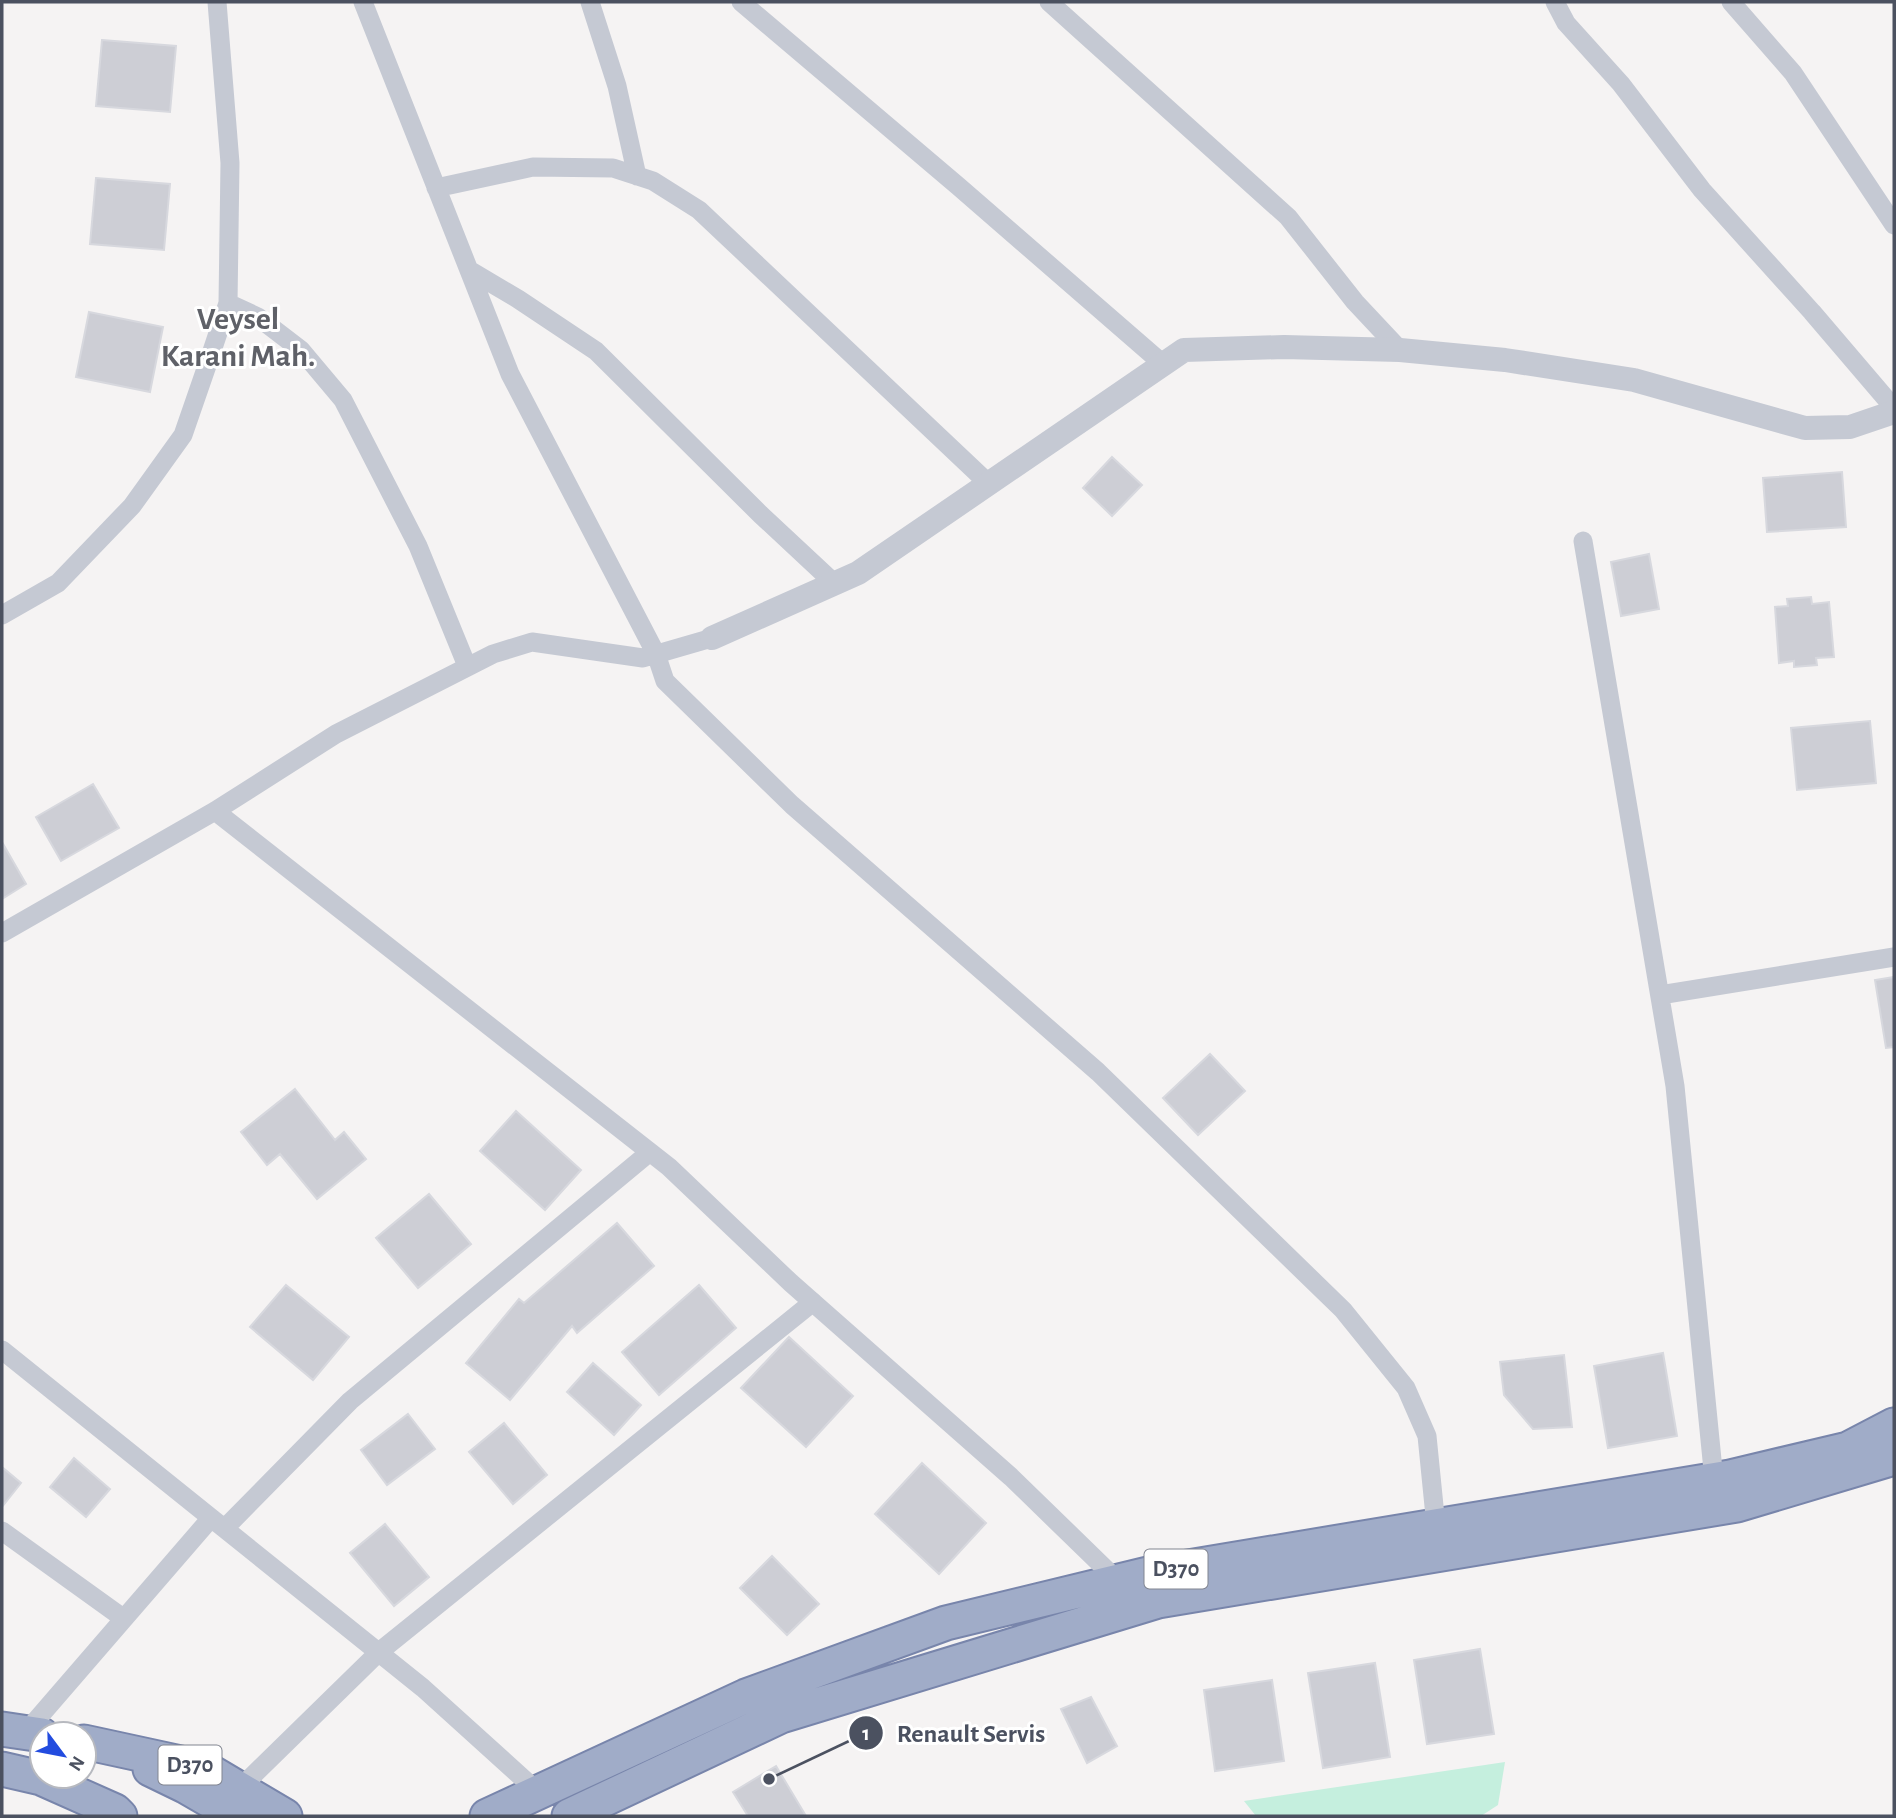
<svg xmlns="http://www.w3.org/2000/svg" width="1896" height="1818" font-family="'Alegreya Sans',sans-serif">
  <style>
    .green { fill: #c5efde }
    .building { fill: #cdced5; stroke: #d7d8de; stroke-width: 2 }
    .lines { fill: none; stroke-linecap: round; stroke-linejoin: round }
    .trunk-casing { stroke: #7885ab; stroke-width: 37 }
    .minor { stroke: #c5c9d3; stroke-width: 19 }
    .tertiary { stroke: #c5c9d3; stroke-width: 24 }
    .trunk { stroke: #a0acc8; stroke-width: 33 }
    .labels { text-anchor: middle; dominant-baseline: central; stroke-width: 6; stroke-linejoin: round; paint-order: stroke }
    .shield { fill: #fff; stroke: #818590; stroke-width: 2 }
    .shield-label { font-size: 23px; font-weight: bold; fill: #4b5160 }
    .district-label { font-size: 32px; font-weight: bold; fill: #5f6168; stroke: #fff }
    .leader { fill: none; stroke: #4b5160; stroke-width: 2.5 }
    .callout-dot { fill: #4b5160; stroke: #fff; stroke-width: 2.5 }
    .mark-label { font-size: 21px; text-anchor: middle; font-weight: bold; fill: #fff }
    .callout-label { font-size: 26px; text-anchor: middle; font-weight: bold; fill: #4b5160; stroke: #fff; stroke-width: 6; stroke-linejoin: round; paint-order: stroke }
  </style>
  <rect width="100%" height="100%" fill="#f5f3f3"/>
  <path class="green" d="M1505,1762L1498,1805L1481,1816H1256L1244,1801Z"/>
  <path class="building" d="M102,40L176,46L170,112L96,106Z
    M96,178L170,184L164,250L90,244Z
    M89,312L163,327L150,392L76,377Z
    M1112,457L1142,485L1112,516L1083,488Z
    M1842,472L1846,527L1767,532L1763,478Z
    M1649,554L1659,609L1621,616L1611,562Z
    M1811,597L1812,604L1829,602L1834,657L1816,658L1817,665L1794,667V661L1779,663L1775,607L1788,606L1787,599Z
    M1870,721L1876,783L1797,790L1791,728Z
    M93,784L119,828L61,861L36,817Z
    M2,842L26,884L2,899Z
    M1894,977V1047L1886,1048L1875,980Z
    M1210,1054L1245,1091L1198,1135L1163,1098Z
    M295,1089L335,1140L344,1132L366,1159L317,1199L280,1154L267,1165L241,1132Z
    M516,1111L581,1170L545,1210L480,1151Z
    M429,1194L471,1244L418,1288L376,1238Z
    M617,1223L654,1266L577,1333L572,1326L510,1400L466,1363L519,1299L524,1303Z
    M286,1285L349,1337L313,1380L250,1327Z
    M699,1285L736,1328L659,1395L622,1352Z
    M789,1337L853,1396L806,1447L741,1388Z
    M1663,1353L1677,1436L1608,1448L1594,1366Z
    M1564,1355L1572,1427L1533,1429L1504,1395L1500,1362Z
    M593,1363L641,1405L614,1435L567,1392Z
    M408,1414L435,1449L387,1485L361,1450Z
    M504,1423L547,1475L513,1504L469,1452Z
    M74,1458L110,1489L86,1517L50,1487Z
    M922,1463L986,1523L939,1574L875,1514Z
    M2,1467L21,1483L2,1507Z
    M385,1524L429,1577L394,1606L350,1553Z
    M772,1556L819,1604L787,1635L740,1588Z
    M1480,1649L1494,1734L1427,1744L1414,1660Z
    M1375,1663L1390,1757L1323,1768L1308,1673Z
    M1272,1680L1284,1761L1215,1771L1204,1690Z
    M1091,1697L1117,1746L1087,1763L1061,1709Z
    M776,1766L806,1816H748L733,1792Z"/>
  <g class="lines">
    <g class="trunk-casing">
      <path id="trunk" d="M2,1729L42,1735
        M84,1742L204,1768L285,1816
        M2,1769L41,1778L115,1811L120,1816
        M150,1769L185,1786L237,1816
        M487,1816L746,1696L946,1623L1152,1573L1730,1477L1848,1449L1894,1425
        M569,1816L781,1716L1158,1601L1737,1505L1894,1458"/>
    </g>
    <path class="minor" d="M363,2L510,374L656,654L665,681L792,805L1098,1072L1343,1310L1406,1388L1427,1436L1436,1526
      M590,2L617,86L637,176
      M741,2L958,186L1163,364
      M1049,2L1288,217L1355,302L1400,350
      M1555,2L1566,23L1621,84L1702,190L1812,312L1894,408
      M1731,2L1793,73L1894,225
      M436,188L533,167L613,168L653,181L699,210L989,484
      M469,270L518,299L596,351L760,514L834,583
      M228,303L258,317L301,350L343,400L418,546L467,666
      M1583,541L1675,1086L1714,1480
      M2,615L58,583L132,506L183,435L210,357L228,303L230,163L217,2
      M215,811L669,1167L791,1283L1011,1477L1118,1581
      M2,933L215,811L336,734L493,654L532,642L643,658L712,638
      M1660,995L1894,957
      M2,1350L423,1688L538,1792
      M225,1528L350,1401L650,1152
      M2,1531L123,1618
      M26,1732L211,1518
      M239,1789L379,1652L813,1302"/>
    <path class="tertiary" d="M712,638L858,573L1184,350L1284,347L1400,350L1505,360L1634,380L1805,428L1850,427L1894,412"/>
    <use href="#trunk" class="trunk"/>
  </g>
  <g class="labels">
    <g class="shield">
      <rect x="1144.5" y="1549.5" width="63" height="39" rx="5"/>
      <rect x="158.5" y="1745.5" width="63" height="39" rx="5"/>
    </g>
    <g class="shield-label">
      <text x="1176" y="1569">D370</text>
      <text x="190" y="1765">D370</text>
    </g>
    <g class="district-label">
      <text x="238" y="319">Veysel<tspan x="238" dy="37">Karani Mah.</tspan></text>
    </g>
  </g>
  <path class="leader" d="M769 1779L866 1733"/>
  <g class="callout-dot">
    <circle cx="769" cy="1779" r="7"/>
    <circle cx="866" cy="1733" r="18"/>
  </g>
  <g class="mark-label">
    <text x="866" y="1740">1</text>
  </g>
  <g class="callout-label">
    <text x="971" y="1742">Renault Servis</text>
  </g>
  <rect width="1896" height="1818" fill="none" stroke="#4b5160" stroke-width="7"/>
  <g transform="translate(63 1755) rotate(122)"><circle r="33" fill="#ffffff" stroke="#b7b9bf" stroke-width="2"/>
  <path d="M0-5L12 26L0 18L-12 26Z" fill="#234cdf"/>
  <text y="-10" font-size="19" font-weight="bold" text-anchor="middle" fill="#4b5160">N</text>
  </g>
</svg>
